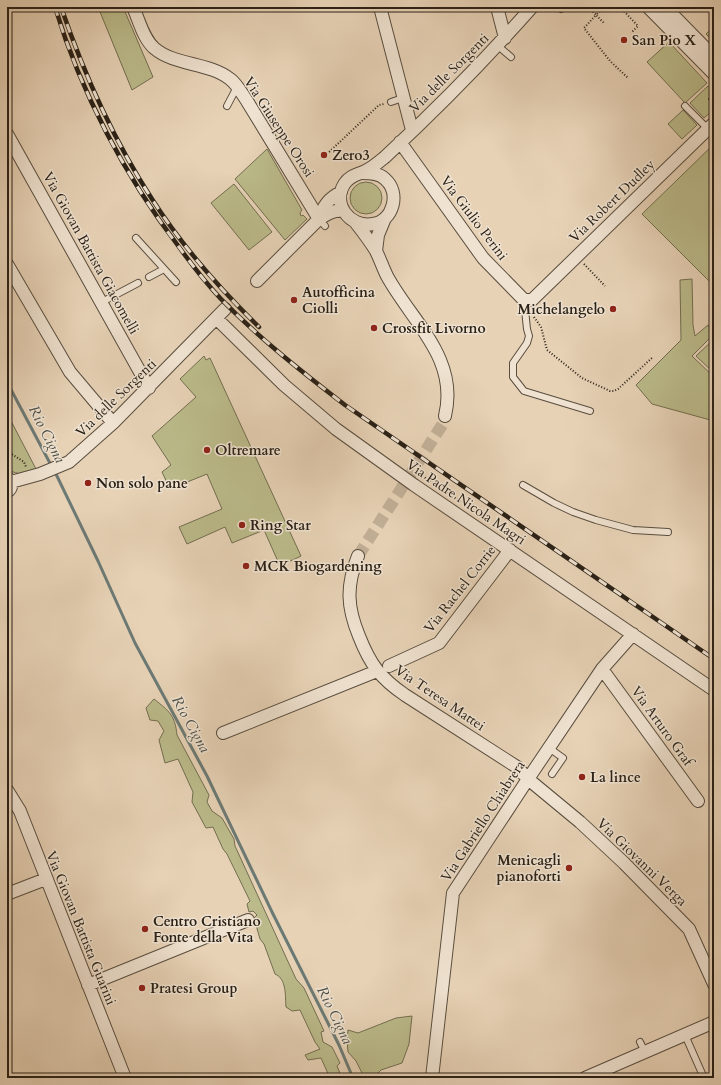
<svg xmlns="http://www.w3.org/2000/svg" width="721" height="1085" font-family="Cardo,serif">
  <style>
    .green { fill: #bbba8a; stroke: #726e50 }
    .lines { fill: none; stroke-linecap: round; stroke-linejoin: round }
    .stream { stroke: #6c7a75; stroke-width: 3 }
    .street-tunnel { stroke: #c1af96; stroke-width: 12; stroke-dasharray: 12 6; stroke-linecap: butt }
    .lane-casing { stroke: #594d3f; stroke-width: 8 }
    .street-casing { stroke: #594d3f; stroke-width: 14 }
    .path { stroke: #2a2117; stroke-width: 2; stroke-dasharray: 1 2; stroke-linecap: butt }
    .lane { stroke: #efe2d0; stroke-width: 6 }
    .street { stroke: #efe2d0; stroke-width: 12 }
    .rail-casing { stroke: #2a2117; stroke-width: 4.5 }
    .rail { stroke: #efe2d0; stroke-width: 3; stroke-dasharray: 9; stroke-linecap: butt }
    .poi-dot { fill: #8f2418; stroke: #efe2d0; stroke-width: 1.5 }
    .labels { text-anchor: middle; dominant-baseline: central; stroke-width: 3; stroke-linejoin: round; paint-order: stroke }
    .poi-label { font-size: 14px; font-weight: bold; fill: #2a2117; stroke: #efe2d0; text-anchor: start }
    .street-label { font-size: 14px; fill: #2a2117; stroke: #efe2d0 }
    .water-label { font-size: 15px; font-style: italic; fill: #4b4e46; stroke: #efe2d0 }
  </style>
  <rect width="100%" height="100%" fill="#e7d2b6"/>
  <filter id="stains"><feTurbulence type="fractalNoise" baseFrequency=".005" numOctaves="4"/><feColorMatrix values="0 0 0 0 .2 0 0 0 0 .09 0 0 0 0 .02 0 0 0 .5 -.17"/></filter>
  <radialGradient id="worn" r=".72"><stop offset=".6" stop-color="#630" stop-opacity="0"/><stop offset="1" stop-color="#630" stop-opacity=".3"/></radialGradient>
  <path class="green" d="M98,7H123L153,77L132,90Z
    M712,28L714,30V42L706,34Z
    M669,42L707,83L685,103L647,62Z
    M708,86L714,93V109L704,118L690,103Z
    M683,110L697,125L682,139L668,124Z
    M714,144V286L642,214Z
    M267,149L302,210L300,213L301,216L303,215L307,219L285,240L235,179Z
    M350 198a16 16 0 1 1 32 0a16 16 0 1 1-32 0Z
    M234,184L272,232L249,250L211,203Z
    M692,279L693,325L695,336L708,325L713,335L692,356L714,377V421L652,404L636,385L681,340L680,280Z
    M714,339V373L696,356Z
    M204,356L206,360L210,358L301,556L280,566L264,530L232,543L225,527L187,544L179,527L222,509L207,474L170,489L162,472L171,465L152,436L196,397L180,379Z
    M10,419L36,469C23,474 20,476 7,469V421Z
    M154,699C169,711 175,715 177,735L209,795L207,802L212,811L222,818L234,839L235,846L296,979L304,988L324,1031L321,1032L323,1042L332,1047L340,1063L337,1066L342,1078H330L321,1058L308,1060L305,1055L320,1049L315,1042L300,1010L292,1011L286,1007C285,996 287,979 275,974L264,944L260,939L254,918L257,915L253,911L249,912L247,904L250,901L227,854L223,849L213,827L206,828L192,802L193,792L178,759L165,763L159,740L164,731L158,721L150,720L146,708Z
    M412,1016L409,1044L402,1063L381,1070L376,1075L378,1078H359L362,1073L356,1061L348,1052L347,1040L348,1030L358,1033L396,1018Z"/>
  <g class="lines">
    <path class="stream" d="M7,382L52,467
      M55,472L98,561L135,643L207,776L273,914L339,1045L353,1078"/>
    <path class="street-tunnel" d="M358,556L444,422L445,416"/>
    <g class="lane-casing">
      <path id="lane" d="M558,7L561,9L563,7
        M498,46L511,57
        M391,102L403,98
        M227,106L237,87
        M685,106L708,129
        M319,219L325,226
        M136,238L176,282
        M149,277L164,269
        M524,300L527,329L529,336L527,343L513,363V377L524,391L590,411
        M102,302L138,283
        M523,485L554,503L573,512L596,520L633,530L668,532
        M549,748L563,758L552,774
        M685,1035L704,1078
        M640,1042L645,1052"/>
    </g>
    <g class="street-casing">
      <path id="street" d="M133,7C139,20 143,38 154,48C175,66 208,62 230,79C237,84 242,94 247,101L319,219
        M380,7L412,130
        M497,7L505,38
        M648,7L714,74
        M665,7L714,57
        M7,134L149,388
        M400,142L483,258L524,300H532L714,123
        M362,173C370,173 379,173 385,179C401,193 393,221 373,224C349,228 331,203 345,183C350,176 356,175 363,172C371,169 379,162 385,157C437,109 486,59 532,7
        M319,219C323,206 329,198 341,192
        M356,223C363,232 370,241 376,251C380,259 383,268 387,276C412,322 459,358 445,416
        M376,251L378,235L385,218
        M7,264L70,372L113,423
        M257,281L319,219C327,214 333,210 343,211
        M217,319L284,385L336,429L414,485L714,690
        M7,477C12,482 13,488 7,492
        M11,482L40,474L69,462L113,423L225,309
        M358,556C346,586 347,607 359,636C370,664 380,678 405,695L517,767L528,779L580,822L624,863L689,929L714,984
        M389,666L439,643L510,550
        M602,669L698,801
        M223,733L377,671
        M7,790L20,811L125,1078
        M7,894L46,879
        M88,985L248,920
        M432,1078L453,893L528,779L602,669L633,634
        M585,1078L714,1022"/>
    </g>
    <path class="path" d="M589,7L596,15L584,28L610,61L628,78
      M604,7L596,15L605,24
      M620,7L638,26L631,33
      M713,112L711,109L713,103L709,99L714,95
      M327,154L379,105L384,104
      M584,264L605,286
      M534,317L541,327L547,350L582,378L610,391H614L618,389L653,357
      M7,451L24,462L26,467
      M420,476L421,475L461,502L460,503"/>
    <use href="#lane" class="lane"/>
    <use href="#street" class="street"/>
    <g class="rail-casing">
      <path id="rail" d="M55,7C81,93 125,176 179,247C192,265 206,283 221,299C259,338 302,372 345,405L714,659
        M61,7C84,74 113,139 152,199C182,246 219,288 259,327"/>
    </g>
    <use href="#rail" class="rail"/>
  </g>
  <g class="poi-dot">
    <circle cx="624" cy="40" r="4"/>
    <circle cx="324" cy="155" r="4"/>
    <circle cx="294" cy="300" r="4"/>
    <circle cx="613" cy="309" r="4"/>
    <circle cx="374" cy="328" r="4"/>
    <circle cx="207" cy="450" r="4"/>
    <circle cx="88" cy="483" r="4"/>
    <circle cx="242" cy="525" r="4"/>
    <circle cx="246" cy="566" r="4"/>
    <circle cx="582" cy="777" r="4"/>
    <circle cx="569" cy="868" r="4"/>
    <circle cx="145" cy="929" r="4"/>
    <circle cx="142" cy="988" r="4"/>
  </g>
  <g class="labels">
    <g class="poi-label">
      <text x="632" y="40">San Pio X</text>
      <text x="332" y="155">Zero3</text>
      <text x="302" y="292">Autofficina<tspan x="302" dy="16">Ciolli</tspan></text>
      <text x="605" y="309" text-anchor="end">Michelangelo</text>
      <text x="382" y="328">Crossfit Livorno</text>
      <text x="215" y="450">Oltremare</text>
      <text x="96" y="483">Non solo pane</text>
      <text x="250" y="525">Ring Star</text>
      <text x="254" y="566">MCK Biogardening</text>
      <text x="590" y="777">La lince</text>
      <text x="561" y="860" text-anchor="end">Menicagli<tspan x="561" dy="16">pianoforti</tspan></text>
      <text x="153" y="921">Centro Cristiano<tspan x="153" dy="16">Fonte della Vita</tspan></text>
      <text x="150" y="988">Pratesi Group</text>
    </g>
    <g class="street-label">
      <text transform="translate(449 73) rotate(-45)">Via delle Sorgenti</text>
      <text transform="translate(279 127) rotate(57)">Via Giuseppe Orosi</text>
      <text transform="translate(612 201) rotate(-44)">Via Robert Dudley</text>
      <text transform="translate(474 218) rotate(53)">Via Giulio Perini</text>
      <text transform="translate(91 253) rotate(61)">Via Giovan Battista Giacomelli</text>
      <text transform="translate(116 398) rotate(-44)">Via delle Sorgenti</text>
      <text transform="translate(466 502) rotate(34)">Via Padre Nicola Magri</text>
      <text transform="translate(460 589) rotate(-52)">Via Rachel Corrie</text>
      <text transform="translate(440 698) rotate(34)">Via Teresa Mattei</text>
      <text transform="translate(662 726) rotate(54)">Via Arturo Graf</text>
      <text transform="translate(483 821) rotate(-57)">Via Gabriello Chiabrera</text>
      <text transform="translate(642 862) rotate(44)">Via Giovanni Verga</text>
      <text transform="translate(81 928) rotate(68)">Via Giovan Battista Guarini</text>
    </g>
    <g class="water-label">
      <text transform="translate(47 434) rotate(63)">Rio Cigna</text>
      <text transform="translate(191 724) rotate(61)">Rio Cigna</text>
      <text transform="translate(335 1015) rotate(64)">Rio Cigna</text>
    </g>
  </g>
  <rect width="721" height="1085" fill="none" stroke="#e7d2b6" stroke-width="24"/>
  <rect x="8" y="8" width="705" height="1069" fill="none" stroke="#2a2117" stroke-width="2"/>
  <rect x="12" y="12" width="697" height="1061" fill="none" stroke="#2a2117"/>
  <rect width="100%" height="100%" filter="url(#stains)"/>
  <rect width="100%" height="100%" fill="url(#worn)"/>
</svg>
